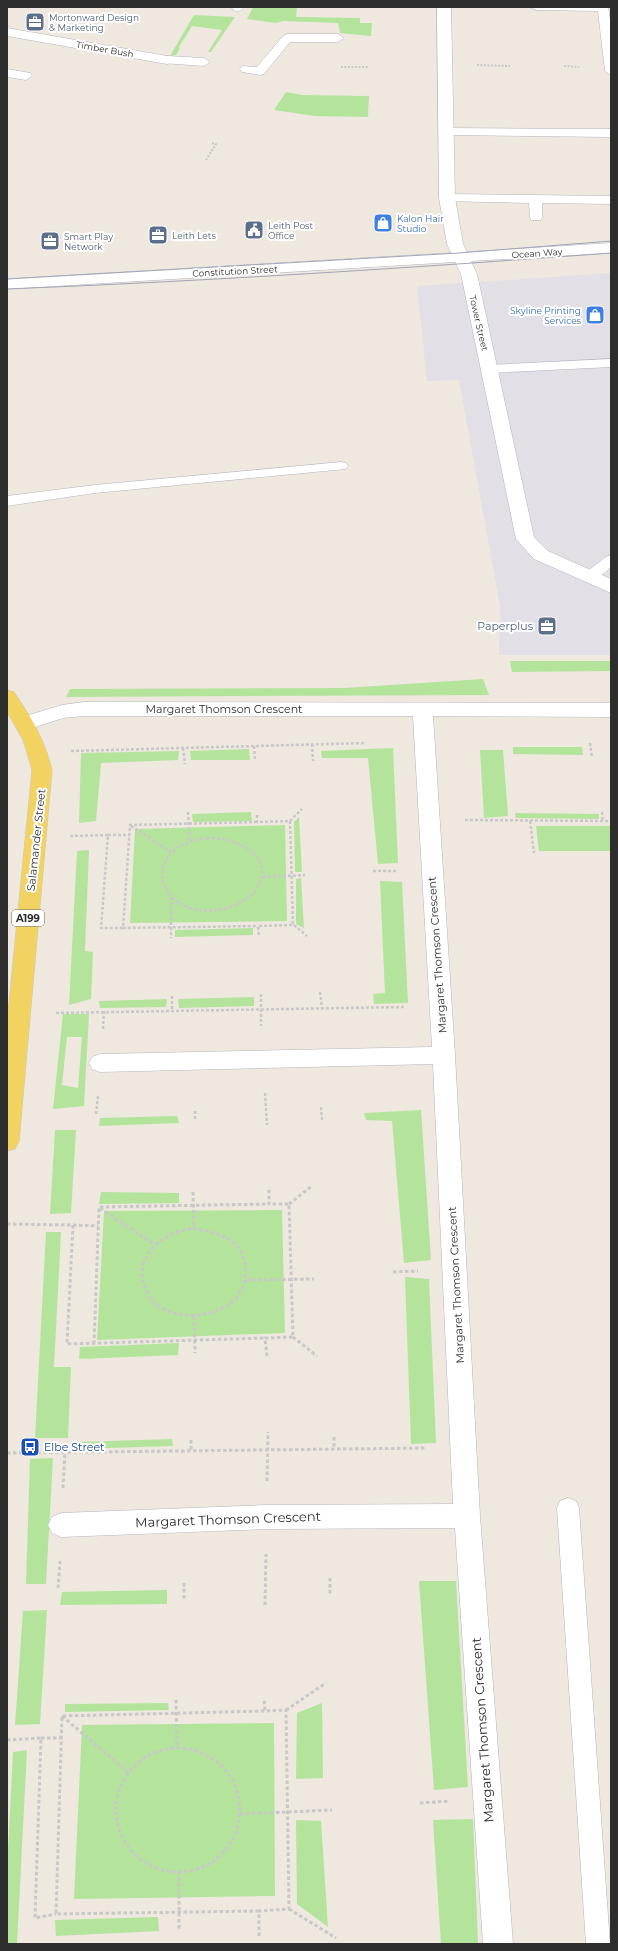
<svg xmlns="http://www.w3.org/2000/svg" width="618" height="1951" font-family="Montserrat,sans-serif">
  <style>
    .industrial { fill: #e2dfe7 }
    .green { fill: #b4e49c; fill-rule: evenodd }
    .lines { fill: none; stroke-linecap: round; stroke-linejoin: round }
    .service-casing { stroke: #b3b5c0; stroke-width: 1 }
    .minor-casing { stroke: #b3b5c0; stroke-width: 1 }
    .primary-casing { stroke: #c8c8c8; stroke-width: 1 }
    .path-far2 { stroke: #c8c8c8; stroke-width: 2; stroke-dasharray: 2 1.5; stroke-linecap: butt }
    .path-far1 { stroke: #c8c8c8; stroke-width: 2.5; stroke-dasharray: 3 2; stroke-linecap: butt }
    .path { stroke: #c8c8c8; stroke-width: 3; stroke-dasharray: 3.5 2.5; stroke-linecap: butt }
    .service { fill: #fff; fill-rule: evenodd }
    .minor { fill: #fff; fill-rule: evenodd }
    .primary { fill: #f2d261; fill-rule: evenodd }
    .tram { stroke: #a1a4b7; stroke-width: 1 }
    .labels { text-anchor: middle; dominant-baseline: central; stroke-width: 4; stroke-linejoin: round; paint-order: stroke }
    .far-service-label { font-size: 9px; fill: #4e5e75; stroke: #fff; text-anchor: start }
    .far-street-label { font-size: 9px; fill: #2d2d2d; stroke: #fff }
    .far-shop-label { font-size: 9px; fill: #366cbe; stroke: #fff; text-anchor: start }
    .shield { fill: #fff; stroke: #6c6c6c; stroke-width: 1 }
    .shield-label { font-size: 10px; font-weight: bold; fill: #2d2d2d }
    .service-label { font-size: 11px; fill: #4e5e75; stroke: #fff; text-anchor: end }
    .street-label { font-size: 11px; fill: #2d2d2d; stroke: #fff }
    .transit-label { font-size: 11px; fill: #164399; stroke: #fff; text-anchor: start }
    .near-street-label { font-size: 13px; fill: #2d2d2d; stroke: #fff }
  </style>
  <rect width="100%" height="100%" fill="#eee8df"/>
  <path class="industrial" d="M611,273V655H499L500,606L459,380L427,381L417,286Z"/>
  <path class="green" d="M253,7H297L296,17L360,18V23H372L371,36L340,33L338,23L283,21L276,23L247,19Z
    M194,15L235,17L211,52H208L222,30L192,26L179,47L180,48L176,55L170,56Z
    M286,92L302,95L369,96L368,117L315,116L274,110Z
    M510,661H611V671L512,672Z
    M483,679L489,695L66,697L70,689L344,688Z
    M513,747H582L583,755L513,754Z
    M393,748L398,863L378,864L368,758H322L321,751Z
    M249,749L250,760H191L190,751Z
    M480,750H503L508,816L484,818Z
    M179,751L178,760L101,763L96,821L79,823L81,753Z
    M251,812L252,821L193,822L192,814Z
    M515,813L599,814V819L516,818Z
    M299,817L302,872H295L294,822Z
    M285,825L287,921L130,923L135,829Z
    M536,826H611V851H539Z
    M89,850L85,951L93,952L91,999L69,1005L77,851Z
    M301,878L304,928L296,924V879Z
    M380,881L402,882L408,1003L374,1004L373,994L385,993Z
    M253,928V935L175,937V930Z
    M254,997V1006L179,1008L178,999Z
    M167,999L166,1007L100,1008L99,1001Z
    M63,1014H89L84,1106L53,1109ZM67,1037H82L78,1088L62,1085Z
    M421,1110L431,1260L404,1263L392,1121L366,1120L364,1113Z
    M177,1116L179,1123L99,1126L100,1118Z
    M55,1130H76L71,1213L50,1214Z
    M101,1192L179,1193V1203L99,1204Z
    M282,1210L285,1333L97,1340L104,1211Z
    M46,1232H61L54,1367H71L68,1438H35Z
    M405,1277L429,1279L436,1443L411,1444Z
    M179,1343L178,1355L79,1359L80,1347Z
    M172,1439L173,1446L77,1449V1442Z
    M53,1458L46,1584H26L30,1459Z
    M419,1581H456L468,1787L434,1790Z
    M167,1590V1604L60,1605L62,1592Z
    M47,1610L40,1724L15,1725L23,1611Z
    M168,1703L169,1710L65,1712V1704Z
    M322,1703L323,1778L296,1779L297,1713Z
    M274,1723L275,1896L74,1899L82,1725Z
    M27,1750L17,1944H7V1870L13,1752Z
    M473,1819L478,1944H441L433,1820Z
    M296,1820L321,1821L328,1927L297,1904Z
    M158,1917L159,1931L56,1936L55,1920Z"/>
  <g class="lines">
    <g class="service-casing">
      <path id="service" d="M232,7H244C241,11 238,12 233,10Z
        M530,7H608L611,25V75L605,71L598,11L536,10Z
        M287,34H338L344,38L338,42H290L264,74L260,75L242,72L240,69L242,66L257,67L283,36Z
        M167,56L204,58L210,62L204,66L163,63L161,60L163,57Z
        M7,69L30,73L32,76L26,80L7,77Z
        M446,128L611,129V137L442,135L440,132L442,129Z
        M447,194L611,196V204L542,203V217L541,220H531L530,217L529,203L442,201L441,198L442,195Z
        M611,359V367L490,373L485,372L483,369L485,366L490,365Z
        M341,462L346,463L348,466L346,469L95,493L7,506V496L95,485Z
        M611,555V567C603,574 596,582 585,579L582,576L585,573L606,557Z
        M568,1498L576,1501L579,1508L610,1944H586L557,1508L560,1501Z"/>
    </g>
    <g class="minor-casing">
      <path id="minor" d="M437,7H451L455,198L463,244L467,252L611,243V253L471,261L477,274L534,537L548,551L611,579V593L534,559L516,539L461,274L455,262L7,289V279L451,253L447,244L439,198Z
        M7,28L167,56L172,57L174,60L172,63L167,64L7,36Z
        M84,702L611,703V717L433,716L455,1055L480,1516L513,1944H483L455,1528L267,1529L61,1537L52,1533L48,1525L52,1517L61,1513L267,1505L453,1504L433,1064L100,1072L92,1069L89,1063L92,1057L100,1054L432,1047L413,716H84L63,718L26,730L19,728L16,723L19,718L62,705Z"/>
    </g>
    <g class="primary-casing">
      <path id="primary" d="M7,690L14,692C31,717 45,740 52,770L19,1142L15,1149L7,1151V1023L32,770L23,740L7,712Z"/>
    </g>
    <path class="path-far2" d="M477,65L510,66
      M564,66L579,67
      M341,67H368
      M206,160L216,144L212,143"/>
    <path class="path-far1" d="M590,743L592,758
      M312,744L313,761
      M254,746L255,759
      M183,748L185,764
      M71,751L366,743
      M188,812L190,842
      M602,812L603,821
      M257,815V822L290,821L293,925L258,926L259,937
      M465,820L611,821
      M290,821L302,809
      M530,821L534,853
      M257,822L130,825L123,928L258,926
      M131,826L171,852
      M108,835H130
      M70,836L108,835L101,928H123
      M207,838C226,837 260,847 262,870C264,894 236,908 216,910C155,917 138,846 207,838Z
      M373,871H398
      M263,877L305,875
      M171,897V938
      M294,925L307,936
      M320,992L322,1008
      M261,994V1026
      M172,996V1010
      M56,1013L404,1007
      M103,1029L104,1011
      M265,1093L267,1125
      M321,1107L322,1120
      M195,1111V1121
      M96,1114L98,1096"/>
    <path class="path" d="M193,1192L194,1229
      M289,1204L312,1186
      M100,1208L154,1244
      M7,1224L73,1225L67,1344L265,1338
      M73,1225L98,1226
      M193,1228C208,1231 223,1234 235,1244C242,1251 245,1260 245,1269C249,1305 207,1320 178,1314C169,1312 158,1308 152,1300C133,1275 143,1249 170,1235C176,1231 186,1230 193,1228Z
      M393,1272L418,1271
      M246,1280L314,1279
      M194,1316L195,1353
      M293,1337L317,1356
      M94,1344L99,1207L269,1204
      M267,1356L265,1338L293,1337L289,1204H269V1187
      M334,1437V1449
      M191,1440V1451
      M7,1453L426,1448
      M267,1481L268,1432
      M63,1488L65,1452
      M330,1578V1594
      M184,1583V1599
      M58,1588L60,1561
      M265,1605L266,1554
      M176,1700L177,1749
      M286,1710L326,1683
      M62,1716L129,1773
      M41,1738H62
      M7,1740L41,1738L35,1918L56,1914
      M116 1810a62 62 0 1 1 124 0a62 62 0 1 1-124 0Z
      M420,1803L450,1801
      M240,1814L332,1810
      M179,1871V1929
      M289,1909L336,1938
      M259,1911L56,1914L62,1716L265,1711
      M259,1936V1911L289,1909L286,1710L265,1711L264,1698"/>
    <use href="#service" class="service"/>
    <use href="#minor" class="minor"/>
    <use href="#primary" class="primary"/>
    <path class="tram" d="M7,279L459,253L611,241
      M7,289C209,281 410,268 611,253"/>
  </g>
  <defs>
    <g id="office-square" transform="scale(1)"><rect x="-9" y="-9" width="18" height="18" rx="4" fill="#5c6f8a" stroke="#fff"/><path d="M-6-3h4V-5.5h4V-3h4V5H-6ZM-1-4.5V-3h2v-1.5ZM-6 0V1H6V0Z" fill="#fff"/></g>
    <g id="shop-square" transform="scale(1)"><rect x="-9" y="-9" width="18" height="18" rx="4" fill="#3f7fe0" stroke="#fff"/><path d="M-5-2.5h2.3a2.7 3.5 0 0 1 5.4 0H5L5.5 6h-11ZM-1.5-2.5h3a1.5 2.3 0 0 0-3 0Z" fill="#fff"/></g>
    <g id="civic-square" transform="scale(1)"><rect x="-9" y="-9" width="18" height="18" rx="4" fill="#5c6f8a" stroke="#fff"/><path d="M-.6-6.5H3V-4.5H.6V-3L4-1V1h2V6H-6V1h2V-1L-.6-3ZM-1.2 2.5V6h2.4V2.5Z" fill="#fff"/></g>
    <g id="bus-square" transform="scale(1)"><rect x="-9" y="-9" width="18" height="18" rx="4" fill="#1a4fb4" stroke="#fff"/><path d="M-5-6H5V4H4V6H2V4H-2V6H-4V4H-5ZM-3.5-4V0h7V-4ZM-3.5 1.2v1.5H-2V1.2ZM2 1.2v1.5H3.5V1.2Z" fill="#fff"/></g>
  </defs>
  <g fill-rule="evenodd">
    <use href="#office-square" x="35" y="22"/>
    <use href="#shop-square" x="383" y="223"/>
    <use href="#civic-square" x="254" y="230"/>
    <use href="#office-square" x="158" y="235"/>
    <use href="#office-square" x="50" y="241"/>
    <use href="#shop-square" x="595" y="315"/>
    <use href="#office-square" x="547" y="626"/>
    <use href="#bus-square" x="30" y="1447"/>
  </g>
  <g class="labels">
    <g class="far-service-label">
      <text x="49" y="17">Mortonward Design<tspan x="49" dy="10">&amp; Marketing</tspan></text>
      <text x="268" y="225">Leith Post<tspan x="268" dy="10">Office</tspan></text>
      <text x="172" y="235">Leith Lets</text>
      <text x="64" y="236">Smart Play<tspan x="64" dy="10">Network</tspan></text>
    </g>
    <g class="far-street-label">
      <text transform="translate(105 49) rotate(10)">Timber Bush</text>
      <text transform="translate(537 253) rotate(-4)">Ocean Way</text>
      <text transform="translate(235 271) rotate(-3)">Constitution Street</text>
      <text transform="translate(479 323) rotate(77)">Tower Street</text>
    </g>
    <g class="far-shop-label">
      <text x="397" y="218">Kalon Hair<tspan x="397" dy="10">Studio</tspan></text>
      <text x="581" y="310" text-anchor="end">Skyline Printing<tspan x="581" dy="10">Services</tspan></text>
    </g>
    <rect class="shield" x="12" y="910" width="32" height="16" rx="3"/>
    <g class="shield-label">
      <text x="28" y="918">A199</text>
    </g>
    <g class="service-label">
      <text x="533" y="626">Paperplus</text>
    </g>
    <g class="street-label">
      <text x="224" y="709">Margaret Thomson Crescent</text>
      <text transform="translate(36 840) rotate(-84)">Salamander Street</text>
      <text transform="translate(437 955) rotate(-94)">Margaret Thomson Crescent</text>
      <text transform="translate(456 1285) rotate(-93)">Margaret Thomson Crescent</text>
    </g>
    <g class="transit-label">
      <text x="44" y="1447">Elbe Street</text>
    </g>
    <g class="near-street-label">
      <text transform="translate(228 1519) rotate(-2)">Margaret Thomson Crescent</text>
      <text transform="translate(482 1730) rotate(-94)">Margaret Thomson Crescent</text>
    </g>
  </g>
  <rect width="618" height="1951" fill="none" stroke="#2d2d2d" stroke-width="16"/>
</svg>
